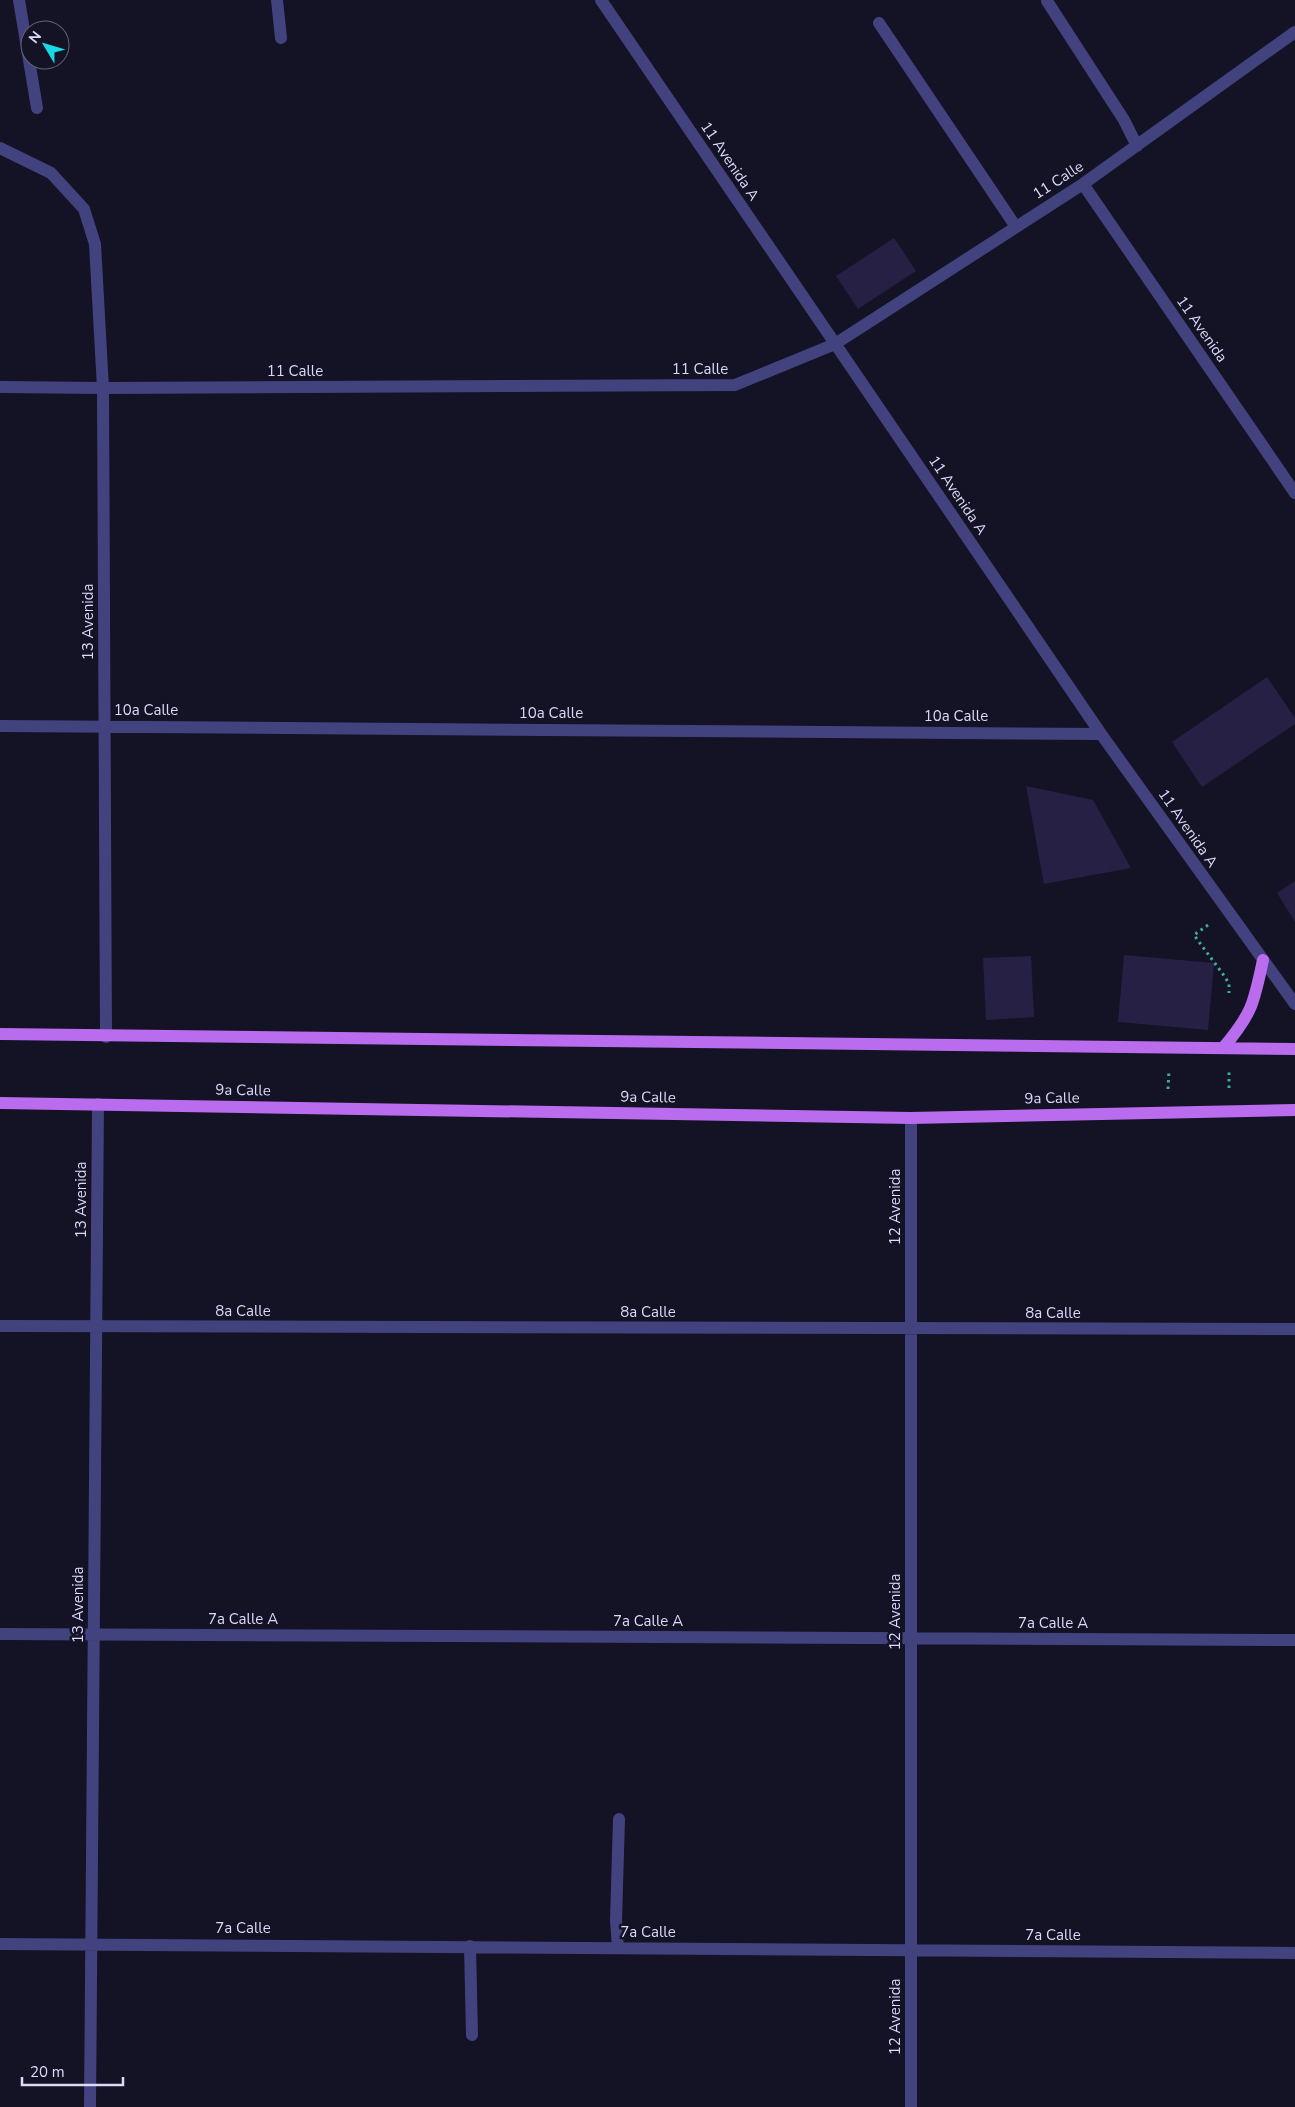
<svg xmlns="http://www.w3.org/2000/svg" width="1295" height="2107" font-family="'Nunito Sans',sans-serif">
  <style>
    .building { fill: #262044 }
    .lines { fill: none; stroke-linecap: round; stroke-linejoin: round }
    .path { stroke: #3caca1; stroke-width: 3; stroke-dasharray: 2.5 4; stroke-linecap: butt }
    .minor { stroke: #42427f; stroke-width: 12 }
    .major { stroke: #ba6cef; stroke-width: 12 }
    .labels { text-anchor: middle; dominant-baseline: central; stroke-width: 5; stroke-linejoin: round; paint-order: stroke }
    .street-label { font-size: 15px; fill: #dcd9fb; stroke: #141225 }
  </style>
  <rect width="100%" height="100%" fill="#141225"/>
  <path class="building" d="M894,238L916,271L858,309L836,276Z
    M1267,677L1295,718V724L1202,787L1172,742Z
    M1026,786L1093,800L1131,868L1044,884Z
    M1295,881V922L1277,893Z
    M1124,955L1214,963L1208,1030L1118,1022Z
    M1031,956L1034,1017L986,1020L983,958Z"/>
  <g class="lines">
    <path class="path" d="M1208,925L1194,935L1225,977L1229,984V993
      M1229,1088V1071
      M1168,1089L1169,1070"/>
    <path class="minor" d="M19,0L37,108
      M277,0L281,38
      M601,0L1101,734L1295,1004
      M1047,1L1124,120L1137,146
      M879,23L1016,227
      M0,148L51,173L84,209L95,244L103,388L106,1037
      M1083,184L1295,493
      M0,387L103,388L735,385L835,344L1083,184L1295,32
      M0,726L1101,734
      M0,1326L1295,1329
      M0,1634L1295,1640
      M0,1944L1295,1953
      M470,1946L472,2035
      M618,1948L616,1920L619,1819
      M90,2107L98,1104
      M911,2107V1118"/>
    <path class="major" d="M0,1034L1295,1049
      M1223,1048C1252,1014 1254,1003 1263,960
      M0,1103L911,1118L1295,1110"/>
  </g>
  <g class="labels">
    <g class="street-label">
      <text transform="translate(730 161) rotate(56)">11 Avenida A</text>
      <text transform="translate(1058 180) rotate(-33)">11 Calle</text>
      <text transform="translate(1202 329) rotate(55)">11 Avenida</text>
      <text x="700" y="369">11 Calle</text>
      <text x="295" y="371">11 Calle</text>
      <text transform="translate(958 495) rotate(56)">11 Avenida A</text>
      <text transform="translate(88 622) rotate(-90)">13 Avenida</text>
      <text x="146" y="710">10a Calle</text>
      <text x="551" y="713">10a Calle</text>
      <text x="956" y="716">10a Calle</text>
      <text transform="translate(1188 828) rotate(55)">11 Avenida A</text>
      <text transform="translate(243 1090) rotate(1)">9a Calle</text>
      <text transform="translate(648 1097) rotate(1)">9a Calle</text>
      <text transform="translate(1052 1098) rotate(-1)">9a Calle</text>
      <text transform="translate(81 1200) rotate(-90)">13 Avenida</text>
      <text transform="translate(895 1207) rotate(-90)">12 Avenida</text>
      <text x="243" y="1311">8a Calle</text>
      <text x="648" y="1312">8a Calle</text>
      <text x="1053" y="1313">8a Calle</text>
      <text transform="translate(78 1605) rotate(-90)">13 Avenida</text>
      <text transform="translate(895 1612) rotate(-90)">12 Avenida</text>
      <text x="243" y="1619">7a Calle A</text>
      <text x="648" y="1621">7a Calle A</text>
      <text x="1053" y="1623">7a Calle A</text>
      <text x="243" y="1928">7a Calle</text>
      <text x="648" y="1932">7a Calle</text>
      <text x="1053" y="1935">7a Calle</text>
      <text transform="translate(895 2017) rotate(-90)">12 Avenida</text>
    </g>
  </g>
  <g transform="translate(45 45) rotate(308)"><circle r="24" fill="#141225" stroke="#64627b"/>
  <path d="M0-4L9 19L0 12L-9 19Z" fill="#19d9e7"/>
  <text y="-8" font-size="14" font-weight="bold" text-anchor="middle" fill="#dcd9fb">N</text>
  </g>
  <path d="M22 2077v8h101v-8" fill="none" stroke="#dcd9fb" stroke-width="2.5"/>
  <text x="30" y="2077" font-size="15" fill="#dcd9fb" stroke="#141225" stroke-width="4" paint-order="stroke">20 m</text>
</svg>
